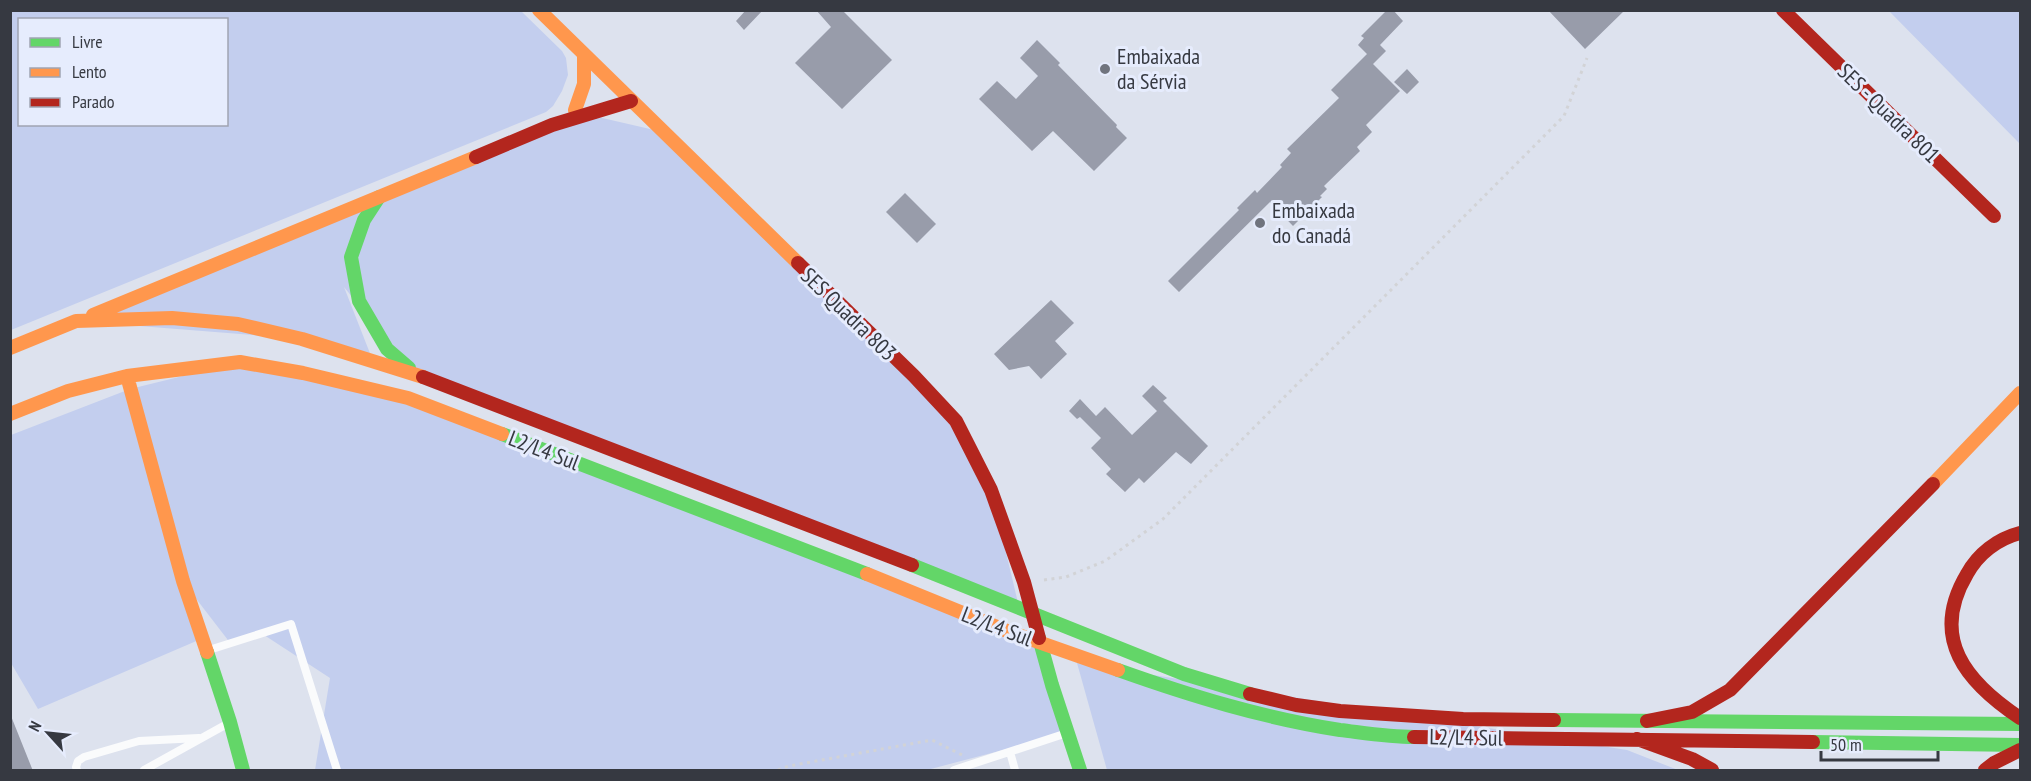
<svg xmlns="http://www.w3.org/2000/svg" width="2031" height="781" font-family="'PT Sans Narrow',sans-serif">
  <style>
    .green { fill: #c3ceee; fill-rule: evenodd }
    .building { fill: #989caa }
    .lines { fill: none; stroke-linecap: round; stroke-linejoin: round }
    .path { stroke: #d2d3d6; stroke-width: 3; stroke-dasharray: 3 4.5; stroke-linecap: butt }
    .lane { stroke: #fafbfc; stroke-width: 8 }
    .fast { stroke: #63d668; stroke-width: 14 }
    .slow { stroke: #ff974d; stroke-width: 14 }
    .jam { stroke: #b3261e; stroke-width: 14 }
    .poi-dot { fill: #70747e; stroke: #e6ecfd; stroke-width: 2 }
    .labels { text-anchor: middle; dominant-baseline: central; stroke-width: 6; stroke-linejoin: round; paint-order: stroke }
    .poi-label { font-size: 22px; fill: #363941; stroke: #e6ecfd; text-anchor: start }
    .street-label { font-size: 22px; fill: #363941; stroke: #e6ecfd }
  </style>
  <rect width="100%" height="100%" fill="#dde2ee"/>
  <path class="green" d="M11,10L521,11L562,51L566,58L568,75L562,91L553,106L546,112L11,330ZM20,20H226V124H20Z
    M1889,11H2020V144Z
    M585,114L663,132L956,421L991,490L1019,607L415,374L344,287L373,361L302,339L76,321Z
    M240,362L408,398L1036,641L1067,733L927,770H315L330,678L261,633L231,644L184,583L201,639L38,709L11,663V435L130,389Z
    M1077,663L1627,750L1678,770H1107Z"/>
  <path class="building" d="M746,10H763L744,30L736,21Z
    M816,10H842L892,60L842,109L795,63L831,27Z
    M1387,10H1393L1403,21L1380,45L1386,51L1373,64L1400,91L1366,125L1372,132L1357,147L1360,151L1324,186L1327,189L1320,196L1322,197L1293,226L1270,202L1179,292L1168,281L1239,210L1237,208L1255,190L1257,193L1282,167L1280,165L1291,153L1287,149L1339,98L1331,90L1367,54L1358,45L1364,38L1361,36Z
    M1548,10H1625L1585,49Z
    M1037,40L1060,63L1058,65L1117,125L1116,127L1127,138L1094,171L1053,131L1032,151L979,99L997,81L1016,99L1038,76L1020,58Z
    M1407,69L1419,82L1407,94L1394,82Z
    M905,193L936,224L917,243L886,212Z
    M1051,300L1074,323L1055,341L1067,354L1041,379L1029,366L1009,370L994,354Z
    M1153,385L1167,398L1163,401L1208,446L1191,464L1176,452L1144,483L1139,478L1125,492L1106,474L1111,469L1091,448L1101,438L1080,417L1077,419L1069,411L1080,399L1096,416L1105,407L1132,435L1157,411L1142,396Z
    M10,716H11L33,771H10Z"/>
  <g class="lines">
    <path class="path" d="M1044,580L1066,577L1105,561L1163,519L1564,116L1587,58
      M778,770L789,766L932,740L962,755"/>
    <path class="lane" d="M209,650L291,624L337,770
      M1010,752L1015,770
      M77,770L76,767L78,761L84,757L139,741L199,738
      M144,770L227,724
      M954,770L1067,733"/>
    <path class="fast" d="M379,197L364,220L351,257L359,301L387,349L409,368
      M502,434L867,574
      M912,565L1184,674L1250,694
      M1039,638L1052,685L1080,770
      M207,652L230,722L243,770
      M1118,670C1191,696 1263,718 1340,730C1365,733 1389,737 1414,737
      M1554,720L2020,724
      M1813,742L2020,745"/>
    <path class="slow" d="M539,10L798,263
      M575,110L584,84V55
      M93,315L476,157
      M10,348L76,321L172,318L238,324L302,339L423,377
      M127,376L183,581L207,652
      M10,414L68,391L127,376L240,362L303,373L408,398L502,434
      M1933,484L2020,393
      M867,574L1007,631L1118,670"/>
    <path class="jam" d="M1783,10L1994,216
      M476,157L552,125L631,101
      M798,263L914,376L956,421L991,490L1024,582L1039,638
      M423,377L912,565
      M2020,533C1997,539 1978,554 1967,574C1929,638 1966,682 2020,718
      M1250,694L1296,705L1340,711L1463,719L1554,720
      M1647,721L1692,712L1730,690L1933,484
      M1414,737L1813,742
      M1637,739L1692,759L1712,770
      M1985,770L1994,763L2020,750"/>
  </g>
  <g class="poi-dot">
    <circle cx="1105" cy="69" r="6"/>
    <circle cx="1260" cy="223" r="6"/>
  </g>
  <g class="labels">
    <g class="poi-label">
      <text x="1117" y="56">Embaixada<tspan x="1117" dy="25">da Sérvia</tspan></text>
      <text x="1272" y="210">Embaixada<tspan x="1272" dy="25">do Canadá</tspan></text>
    </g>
    <g class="street-label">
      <text transform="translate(1889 113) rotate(44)">SES - Quadra 801</text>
      <text transform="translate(849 314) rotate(44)">SES Quadra 803</text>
      <text transform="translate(544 450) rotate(21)">L2/L4 Sul</text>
      <text transform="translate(997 626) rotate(21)">L2/L4 Sul</text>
      <text transform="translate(1466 737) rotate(1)">L2/L4 Sul</text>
    </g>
  </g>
  <rect width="2031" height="781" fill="none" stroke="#363941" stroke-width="24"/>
  <rect x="18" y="18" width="210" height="108" fill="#e6ecfd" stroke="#a0a4b2" stroke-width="1.5"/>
  <rect x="30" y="38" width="30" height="9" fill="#63d668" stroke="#a0a4b2" stroke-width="1.5"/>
  <text x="72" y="48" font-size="18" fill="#363941">Livre</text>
  <rect x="30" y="68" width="30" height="9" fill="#ff974d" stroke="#a0a4b2" stroke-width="1.5"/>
  <text x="72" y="78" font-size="18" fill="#363941">Lento</text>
  <rect x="30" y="98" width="30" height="9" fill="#b3261e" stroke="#a0a4b2" stroke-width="1.5"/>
  <text x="72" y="108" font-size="18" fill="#363941">Parado</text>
  <g transform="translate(48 733) rotate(297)" stroke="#e6ecfd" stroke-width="4.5" paint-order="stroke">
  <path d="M0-4.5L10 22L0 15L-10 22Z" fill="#363941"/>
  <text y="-9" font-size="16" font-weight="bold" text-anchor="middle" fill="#363941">N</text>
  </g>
  <path d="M1821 751v9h117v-9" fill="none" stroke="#363941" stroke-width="3"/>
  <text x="1830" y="751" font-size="18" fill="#363941" stroke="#e6ecfd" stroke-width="4.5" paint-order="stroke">50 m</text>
</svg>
